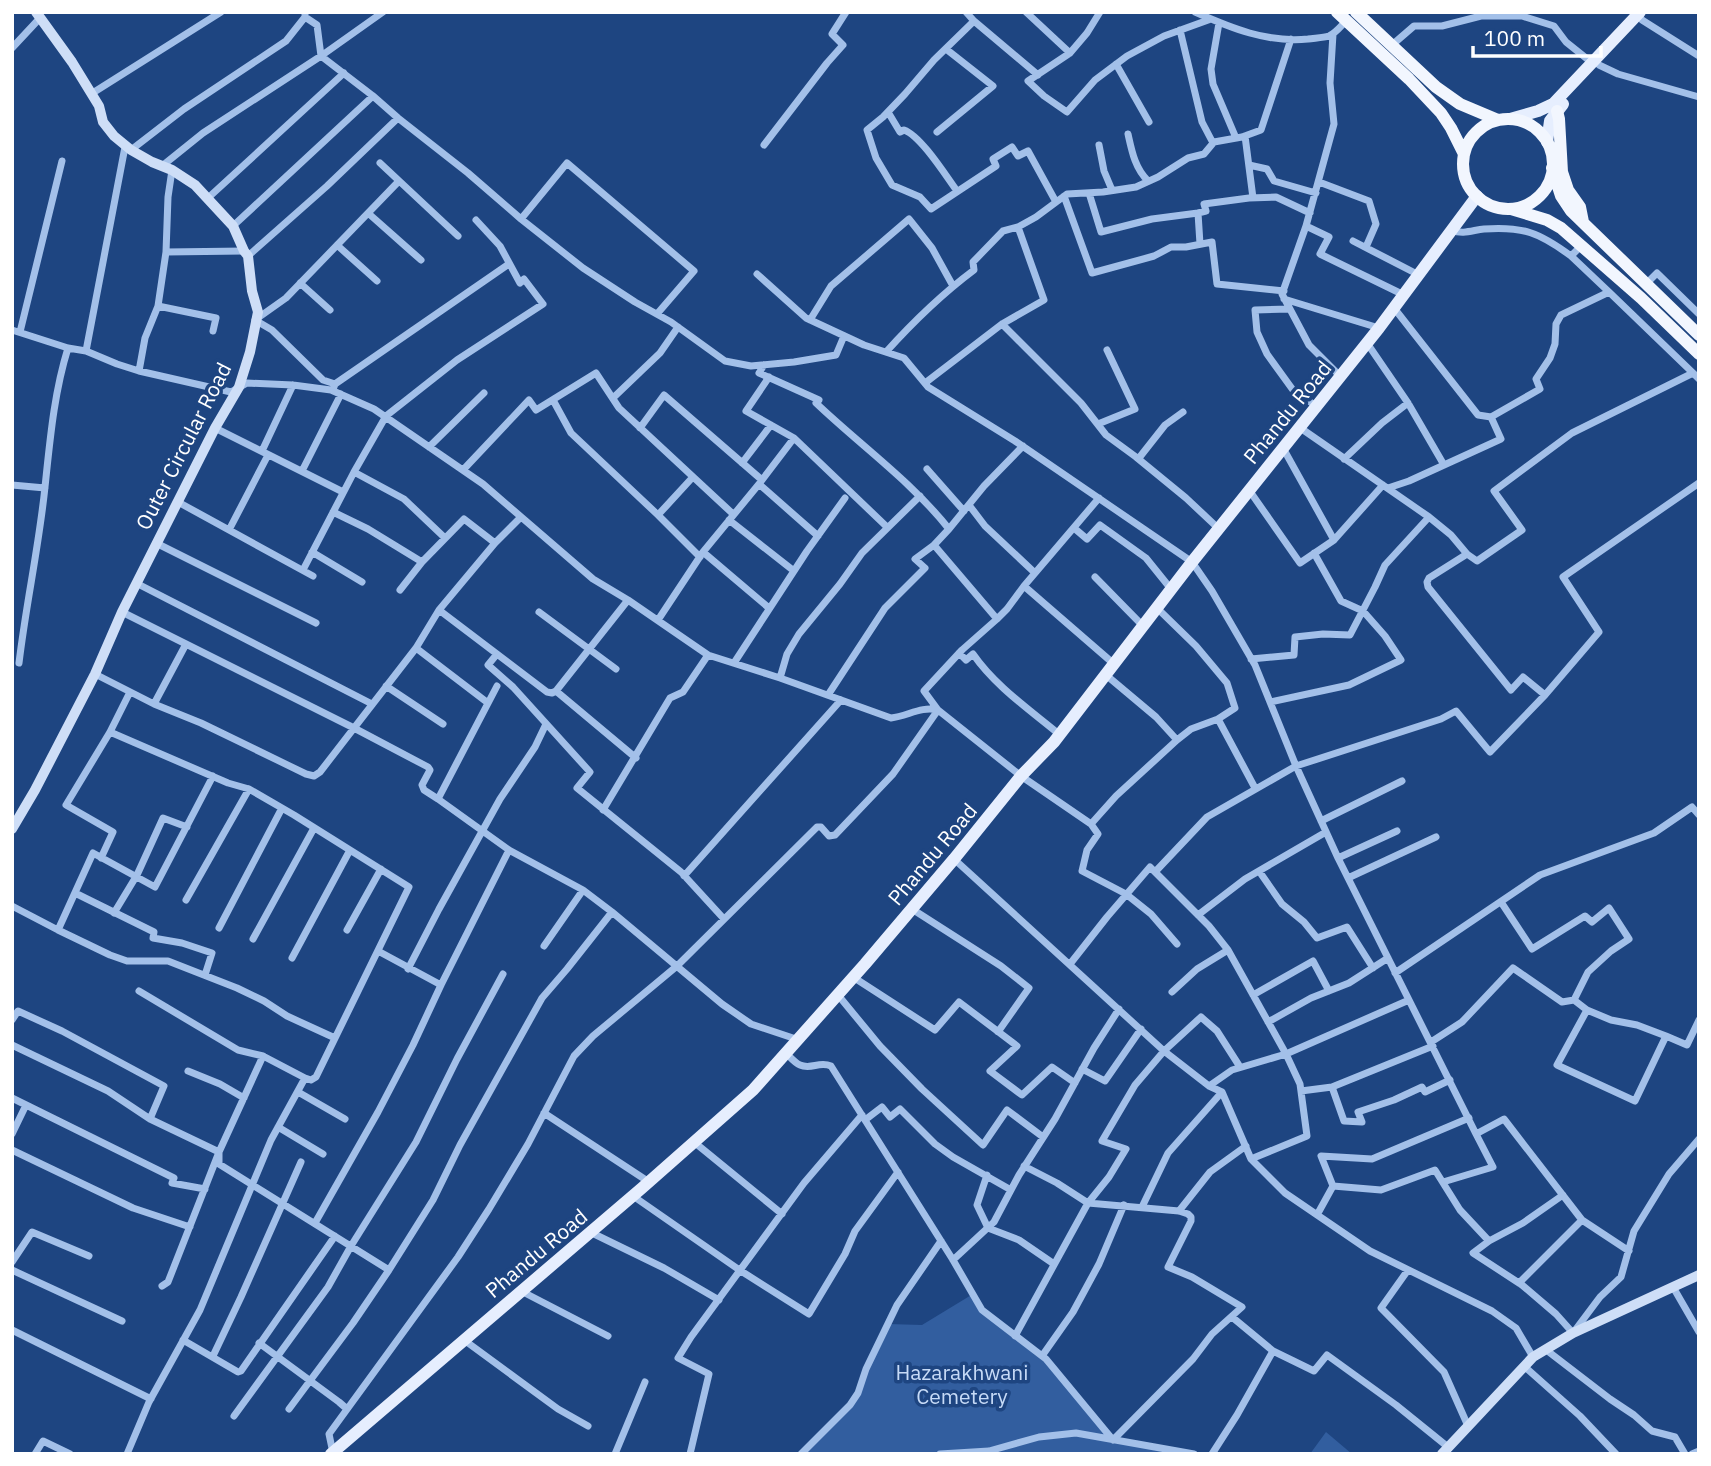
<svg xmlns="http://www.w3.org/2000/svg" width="1711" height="1466" font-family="'IBM Plex Sans',sans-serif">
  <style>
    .green { fill: #325e9f }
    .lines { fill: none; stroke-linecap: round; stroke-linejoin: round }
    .minor { stroke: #a3c0e9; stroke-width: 7 }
    .secondary { stroke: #cedef7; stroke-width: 10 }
    .primary { stroke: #e6eefe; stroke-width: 12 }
    .trunk { stroke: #f2f6fe; stroke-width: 12 }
    .labels { text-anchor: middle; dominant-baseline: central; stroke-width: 7; stroke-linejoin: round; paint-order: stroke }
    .street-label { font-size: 21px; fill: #fff; stroke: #1e4581 }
    .park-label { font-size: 21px; fill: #c7dbf7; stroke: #1e4581 }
  </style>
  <rect width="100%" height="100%" fill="#1e4581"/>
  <path class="green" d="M973,1294L982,1310L1046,1359L1113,1440L1194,1454H801L850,1405L888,1324L922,1325Z
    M1326,1432L1352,1454H1310Z"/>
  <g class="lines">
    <path class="minor" d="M305,12V17L317,25L321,56L373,96L398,118L468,173L521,219L583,268L635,302L671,322L725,361L751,366L794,362L836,355L844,336
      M966,12L974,21L934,60L905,94L883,117L867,130L876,158L892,185L920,197L931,209L996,166L993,159L1012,147L1018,156L1028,151L1056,202
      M1026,12L1070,53
      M1100,12L1087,33L1070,53L1028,81L1044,96L1067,112L1095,80L1127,56L1164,36L1211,19
      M1195,12C1231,28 1267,43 1308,39C1314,38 1323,38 1329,36C1336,33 1341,26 1346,21
      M1638,14L1642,20L1699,56
      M974,21L1038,75
      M1219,23L1211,69L1213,84L1236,138
      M1180,30L1202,122L1213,143
      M1333,34L1330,83L1334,124L1306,226L1282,294L1309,345L1340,376
      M1392,45L1414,26H1442L1481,16H1522L1554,26L1566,42L1591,62
      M12,48L40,18
      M1116,64L1149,122
      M1599,65L1618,74L1699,97
      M91,94L221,12
      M888,112L900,132L904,130C921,136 946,176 957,191
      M937,132L993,86L946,49
      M1128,134C1132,152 1135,168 1148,181
      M1245,136L1253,198
      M764,145L827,63L843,45L832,34L846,12
      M1099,145L1104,171L1112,190
      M131,150L184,109L286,41L305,17
      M380,163L458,236
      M1249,165L1267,169L1274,181L1316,193
      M162,166L203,133L321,56L383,12
      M1319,182L1369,201L1376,224L1366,247
      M1089,193L1101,232L1152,219L1198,213L1200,244
      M1064,196L1092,273L1154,256L1171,247H1186L1212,242L1217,284L1284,291
      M208,198L344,73
      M368,213L421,260
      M1198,213L1206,211L1204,204L1249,198L1276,197L1310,213
      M521,219L567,163L694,271L657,314
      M233,226L373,96
      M1306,226L1329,237L1320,254L1404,295
      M1452,230C1463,235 1473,230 1484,229C1523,226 1540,233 1571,256
      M1353,241L1419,275
      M337,245L377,281
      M1582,245L1571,256L1609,292
      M166,252L244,251
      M248,256L327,186L398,118
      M757,274L806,318L864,345L904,358L928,387L1015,441L1192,562L1212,591L1255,665L1296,766L1338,858L1476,1134L1504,1119L1582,1220L1629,1251
      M300,283L330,310
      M1647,283L1657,273L1699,314
      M1284,299L1379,328
      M158,306L216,318L213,331
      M1394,308L1478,415L1491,417
      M1289,309L1255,310L1257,332L1267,354L1293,390L1316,406
      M810,320L831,286L909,219L932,248L953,286
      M1002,324L1081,403L1106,435L1136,457L1186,498L1219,529
      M12,330L68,348L86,351L117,364L139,371L231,392L247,383L293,385L331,390L374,409L483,484L593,579L628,600L708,655L780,678L891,718C908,716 921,706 938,710L1021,776L1091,824L1116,796L1177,740L1191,729L1218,719
      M20,332L62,161
      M1367,343L1408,403L1444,465
      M86,351L125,147
      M886,352C913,322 942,294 974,270L973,262L1003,231L1018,227L1036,217L1067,194L1103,192L1136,187L1158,177L1188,158L1204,154L1214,142L1242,137L1261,130L1291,39
      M764,365L759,373L819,400L816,403C860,445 911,481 949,529L934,545L997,619L1007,609L1024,586L1114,664
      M139,371L145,338L158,306L166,252L168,197L172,170
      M769,377L746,411L794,438L887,527
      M925,383L1002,324L1044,300L1018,227
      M335,384L323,380L272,330L255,320L286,298L399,181
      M334,387L335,384L509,264
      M613,398L660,353L678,327
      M553,400L571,433L658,515L692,478
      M1098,424L1135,409L1107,350
      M1299,427L1429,517L1451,535L1467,554L1477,561L1522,530L1494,491L1572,433L1693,373L1699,379
      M215,428L343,492
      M640,428L664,395L762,480
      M429,447L484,393
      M1283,448L1334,540L1383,485
      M262,451L293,385
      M1139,458L1165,425L1183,412
      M1344,459L1382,423L1408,403
      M742,463L771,425
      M927,469L964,511
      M463,470L529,400L536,410L596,373L619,408L733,514
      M302,471L341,394
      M354,472L404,499L445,538
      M759,484L818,536
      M12,485L45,488
      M1388,488L1409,481L1501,439L1491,417L1540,389L1536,379L1550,358L1555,344L1556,324L1561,315L1609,292L1693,373
      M1249,490L1300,563L1334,540
      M178,502L313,576
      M969,505L985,526L1035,573
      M333,512L368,529L422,562
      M658,515L700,557
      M729,520L794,571
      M1074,528L1087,539L1100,525L1146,558L1171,589
      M949,529L984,486L1023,446
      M229,530L268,455
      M156,543L316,623
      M312,552L362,582
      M703,552L769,608
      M1467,554L1429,578L1427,582L1428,587L1511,690L1523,677L1545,695
      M303,570L354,472L386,416L457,360L543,304L524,279L520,283L500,246L476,220
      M1095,577L1143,626
      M136,583L372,704
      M1024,586L1099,498
      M400,590L422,562L464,519L495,543
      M1157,608L1196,646L1227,683L1235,708L1218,719L1255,788
      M439,610L547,692L552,693L556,691L628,600
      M122,612L354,728L428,767L430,770L422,785L424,790L438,799L509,850L583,890L612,912L722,1004L751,1024L799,1040
      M539,612L616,669
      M658,620L703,552L759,484L794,438
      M416,648L488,703
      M959,653L966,660L973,654C995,686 1030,710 1060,735
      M497,654L488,665L513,687L590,772L577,788L681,872L724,919
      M1251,659L1294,655L1295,637L1323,634L1350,635L1375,587L1385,565L1429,517
      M19,663C26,604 39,546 45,487C50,440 54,393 68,348
      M734,663L807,551L845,498
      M95,674L154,704L201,723L306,774L314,776L320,772L416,648L439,610L495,543L521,517
      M1106,675L1156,717L1177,740
      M780,678L787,654L799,634L840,584L862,553L920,496
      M386,686L443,724
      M556,691L636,758
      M828,695L885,608L925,568L915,559L934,545
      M1270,702L1349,685L1401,660L1385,636L1363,611L1341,601L1314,553
      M154,704L186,644
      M110,732L228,783L249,789L294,815L409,887L316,1077L311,1080L305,1078L263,1056L219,1152L168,1282L162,1286
      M438,799L497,686
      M603,810L670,698L683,692L708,655
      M1321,821L1402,781
      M1091,824L1098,834L1087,850L1082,871L1126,894L1151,914L1177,944
      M101,858L113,832L66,805L110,732L130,692
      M1338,858L1397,831
      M954,859L1164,1051L1209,1086L1222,1092L1251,1159L1285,1193L1370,1251L1492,1311L1516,1328L1533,1357
      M1259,871L1282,904L1304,922L1317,938L1347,927L1373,968
      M1155,872L1207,817L1296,766L1441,719L1456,711L1490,752L1545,695L1599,632L1563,577L1699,483
      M684,876L841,700
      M1348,878L1436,837
      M75,893L154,932L153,938L182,943L212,953L205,975
      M186,900L249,789
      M12,906L58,930L93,853L155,887L213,776
      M912,909L1001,966L1029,988L998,1032
      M114,913L137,875L163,818L187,827
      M1198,915L1245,879L1326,832
      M219,928L282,808
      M58,930L110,955L127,961H168L237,988L264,1001L287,1016L335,1038
      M347,930L381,869
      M253,939L314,828
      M544,946L583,890
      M378,951L441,985
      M292,958L350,850
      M1070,964L1107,917L1150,867L1209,926L1228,950L1286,1054L1300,1084L1307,1136L1251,1159
      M408,969L439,909L500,799L535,747L546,724
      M1395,973L1540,875L1654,833L1692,807L1699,815
      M853,977L935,1030L959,1002L1017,1046L990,1071L1022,1095L1052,1067L1075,1083
      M139,991L238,1050L263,1056
      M1172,992L1197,969L1228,950
      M838,995L880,1046L922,1089L983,1145L1007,1110L1043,1137
      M1253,995L1313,961L1329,991
      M1574,1000L1587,1010L1611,1020L1637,1025L1666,1036
      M1587,1010L1557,1065L1635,1101L1666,1036L1687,1045L1699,1020
      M12,1020L18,1011L62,1031L164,1086L150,1119
      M1268,1022L1311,998L1349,983L1388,958
      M1431,1042L1462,1022L1513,968L1562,1002L1574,1000L1588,972L1611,951L1629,939L1609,908L1592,922L1585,916L1532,949L1501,902
      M12,1045L108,1091L150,1119L219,1152V1164L389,1270
      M786,1053C790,1057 795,1063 800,1065C811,1070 819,1061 831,1066L953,1260L982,1310L1046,1359L1113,1440L1193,1359L1212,1334L1242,1307L1192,1277L1168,1267L1191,1221V1217L1188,1214L1179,1211L1088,1203L1057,1183L1024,1166
      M1082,1069L1105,1081L1141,1029
      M188,1071L220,1084L244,1098
      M1209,1086L1232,1070L1286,1054L1409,1000
      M1332,1087L1344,1121L1362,1122L1358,1112L1394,1100L1422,1087L1425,1092L1450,1080
      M1301,1091L1332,1087L1433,1046
      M298,1092L345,1119
      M12,1098L174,1178L172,1183L205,1189
      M544,1113L649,1182
      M865,1120L882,1107L890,1117L900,1109L935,1144L953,1157L1011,1190
      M278,1127L323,1154
      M12,1134L26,1105
      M694,1142L782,1214
      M12,1150L133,1208L190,1227
      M987,1175L977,1205L988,1228L1019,1240L1054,1264
      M1443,1182L1493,1167L1476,1134
      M1333,1186L1381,1190L1435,1170L1460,1210L1489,1241
      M1563,1195L1523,1223L1489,1241L1473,1253L1522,1285L1556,1314L1573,1333L1600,1297L1621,1277L1634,1231L1669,1174L1699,1139
      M633,1196L741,1271L809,1314L845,1254L855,1231L898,1172
      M1142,1207L1168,1153L1222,1092
      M1179,1211L1210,1172L1246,1146
      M1317,1215L1333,1186L1321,1156L1372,1159L1469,1118
      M315,1223L378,1112L413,1045L441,985L509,850
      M590,1232L664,1268L719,1300
      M953,1260L994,1222L1019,1175L1055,1119L1094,1048L1119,1009
      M12,1262L32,1232L89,1256
      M12,1270L122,1321
      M1408,1270L1381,1308L1444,1372L1468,1426
      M1519,1283L1582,1220
      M1673,1287L1699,1332
      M521,1291L608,1336
      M1232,1317L1273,1351L1314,1371L1327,1355L1396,1405L1448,1447
      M12,1330L151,1399
      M1015,1336L1088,1203L1109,1177L1126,1149L1102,1141L1135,1085L1164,1051L1201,1017L1217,1031L1240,1067
      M183,1340L238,1372L241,1371L335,1236
      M464,1340L558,1409L588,1426
      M259,1343L339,1402L347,1409
      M1545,1349L1610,1399L1634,1415L1652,1431L1675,1437L1685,1454
      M213,1356L241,1297L301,1162
      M1042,1356L1073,1312L1099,1264L1124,1205
      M1524,1366L1580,1416L1616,1454
      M289,1409L353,1323L389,1270L433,1200L460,1145L542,998L567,969L612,912
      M234,1416L328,1287L351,1246L416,1142L457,1059L503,974
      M333,1453L329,1434L458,1257L489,1209L528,1144L574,1056L593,1036L677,966L817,827H821L829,836L835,835L893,774L938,710L924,691L962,650L997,619
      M35,1454L43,1441L70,1454
      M127,1454L149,1402L200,1310L271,1140L305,1078
      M615,1454L645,1382
      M690,1454L709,1374L678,1358L691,1337L804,1183L862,1115
      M801,1454L850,1405L858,1393L866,1369L897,1305L941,1241
      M940,1454L989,1451L1039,1437L1076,1433L1194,1454
      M1212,1454L1237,1415L1273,1351
      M1692,1454L1699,1451"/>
    <path class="secondary" d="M12,829L35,790L95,674L122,612L215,428L239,387L250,352L258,312L252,291L248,256L244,251L233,226L195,185L172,170L152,162L131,150L114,136L103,122L99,106L72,62L36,12
      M1442,1454L1533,1357L1573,1333L1699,1275"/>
    <path class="primary" d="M1510,119L1538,111L1553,104L1640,12
      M1547,142L1550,121L1563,104
      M331,1454L642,1188L753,1090L865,964L954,859L1021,776L1054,742L1192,562L1379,328L1477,196"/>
    <path class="trunk" d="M1337,12L1409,79L1441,113L1451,128L1464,154
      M1356,12L1436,87L1460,104L1498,120
      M1557,111L1559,119L1562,172L1568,190L1580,207L1583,222
      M1463 164a45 45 0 1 1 90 0a45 45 0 1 1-90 0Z
      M1552,168L1561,196L1571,211L1699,335
      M1511,209L1547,220L1561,228L1641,298L1699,354"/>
  </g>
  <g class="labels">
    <g class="street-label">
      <text transform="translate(1287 412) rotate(-51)">Phandu Road</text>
      <text transform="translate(183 446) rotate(-63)">Outer Circular Road</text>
      <text transform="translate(932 854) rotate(-50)">Phandu Road</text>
      <text transform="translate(536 1253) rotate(-40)">Phandu Road</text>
    </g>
    <g class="park-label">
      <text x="962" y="1372">Hazarakhwani<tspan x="962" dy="24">Cemetery</tspan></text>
    </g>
  </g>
  <rect width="1711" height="1466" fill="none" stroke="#ffffff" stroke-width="28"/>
  <path d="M1473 46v10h128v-10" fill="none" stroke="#ffffff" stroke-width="3.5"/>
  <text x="1484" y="46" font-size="21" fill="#ffffff" stroke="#1e4581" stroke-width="5" paint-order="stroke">100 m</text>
</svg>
